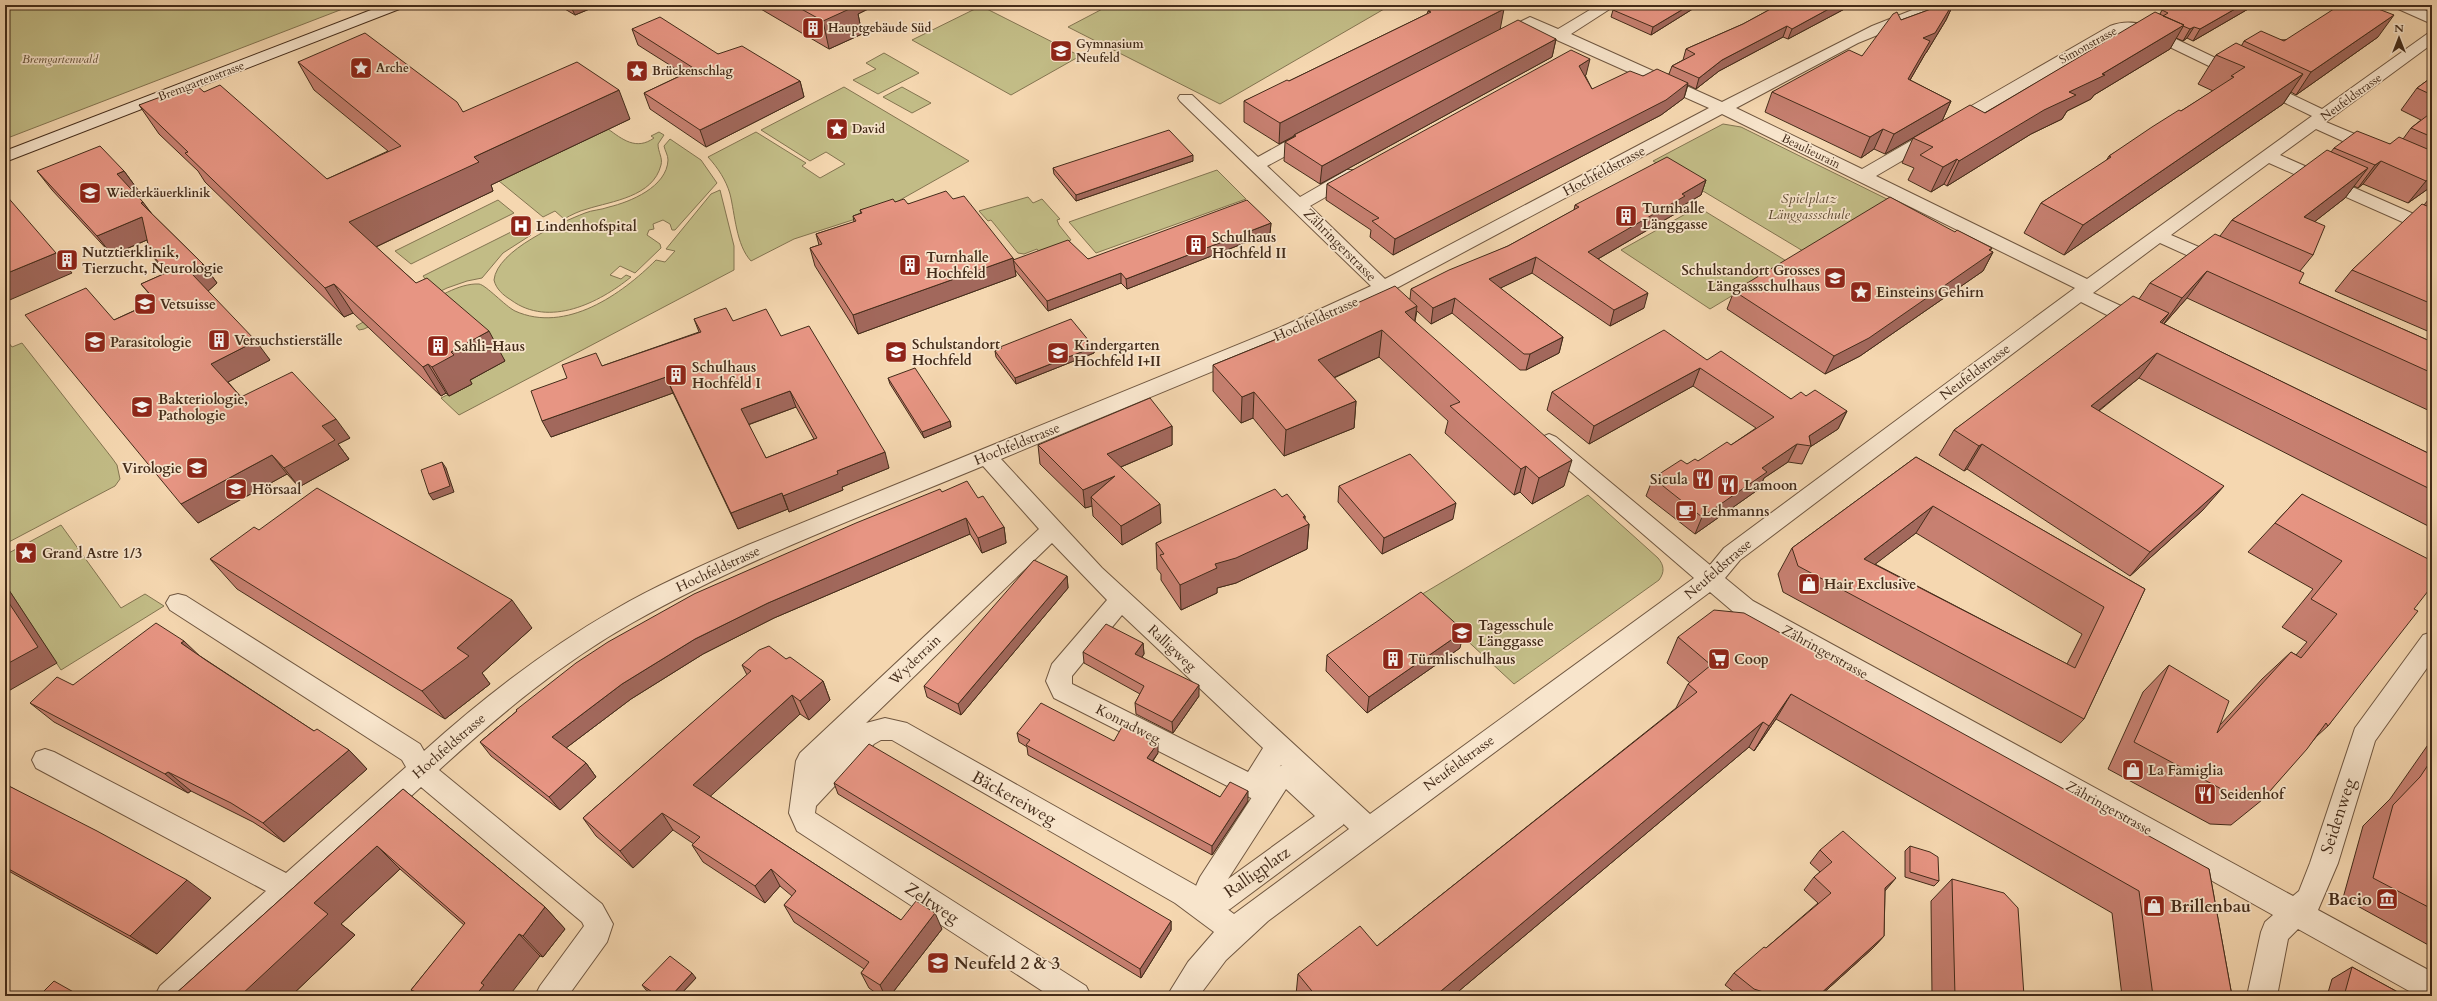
<svg xmlns="http://www.w3.org/2000/svg" width="2437" height="1001" font-family="Cardo,serif">
  <style>
    .green { fill: #c2bc86; stroke: #837450 }
    .lines { fill: none; stroke-linecap: round; stroke-linejoin: round }
    .pedestrian-casing { stroke: #705740; stroke-width: 2 }
    .minor-casing { stroke: #705740; stroke-width: 2 }
    .secondary-casing { stroke: #442c1a; stroke-width: 2 }
    .pedestrian { fill: #f8e5cc; fill-rule: evenodd }
    .minor { fill: #f8e5cc; fill-rule: evenodd }
    .secondary { fill: #f8e5cc; fill-rule: evenodd }
    .wall { fill: #c78071; stroke: #442c1a; fill-rule: evenodd }
    .shaded-wall { fill: #a2685c; stroke: #442c1a }
    .building { fill: #e79583; stroke: #442c1a; fill-rule: evenodd }
    .labels { text-anchor: middle; dominant-baseline: central; stroke-width: 3.5; stroke-linejoin: round; paint-order: stroke }
    .far-poi-label { font-size: 12px; font-weight: bold; fill: #442c1a; stroke: #f8e5cc; text-anchor: start }
    .far-street-label { font-size: 12px; fill: #442c1a; stroke: #f8e5cc }
    .far-park-label { font-size: 12px; font-style: italic; fill: #5d4930; stroke: #f8e5cc }
    .street-label { font-size: 14px; fill: #442c1a; stroke: #f8e5cc }
    .park-label { font-size: 14px; font-style: italic; fill: #5d4930; stroke: #f8e5cc }
    .poi-label { font-size: 14px; font-weight: bold; fill: #442c1a; stroke: #f8e5cc; text-anchor: start }
    .near-street-label { font-size: 17px; fill: #442c1a; stroke: #f8e5cc }
    .near-poi-label { font-size: 17px; font-weight: bold; fill: #442c1a; stroke: #f8e5cc; text-anchor: start }
  </style>
  <rect width="100%" height="100%" fill="#f5d7b0"/>
  <filter id="stains"><feTurbulence type="fractalNoise" baseFrequency=".005" numOctaves="4"/><feColorMatrix values="0 0 0 0 .2 0 0 0 0 .09 0 0 0 0 .02 0 0 0 .5 -.17"/></filter>
  <radialGradient id="worn" r=".72"><stop offset=".6" stop-color="#630" stop-opacity="0"/><stop offset="1" stop-color="#630" stop-opacity=".3"/></radialGradient>
  <path class="green" d="M5,5H353L5,139Z
    M1110,5H1391L1220,104L1068,27Z
    M981,6L1080,56L1011,95L912,40Z
    M884,53L919,73L878,94L853,80L876,69L866,63Z
    M844,87L969,161L893,204L874,213L794,239L751,261C736,245 735,214 730,194C726,180 718,168 708,157L756,132L806,163L802,166L820,178L845,164L826,152L810,161L761,130Z
    M902,87L931,103L912,113L883,97Z
    M1723,124L1741,127L1899,205L1813,257L1653,161Z
    M608,129C622,139 636,151 654,138L651,136L659,132L664,135L658,144C658,152 663,158 661,165C653,197 612,201 587,209C579,211 571,215 564,219L555,211L543,217L499,181Z
    M670,139L701,160L717,183L675,230H672L670,224L663,220L653,224L654,229L649,230L647,235L660,244L661,248L635,273L620,266L610,275L621,279L626,275L631,277C599,303 549,328 511,300C503,295 496,289 494,280C497,250 560,223 585,213C592,210 601,210 609,207C630,202 667,187 668,160C668,155 665,151 664,146Z
    M1217,170L1246,199L1096,253L1069,222Z
    M720,190L734,246V270L459,415L441,398L447,395L449,396L472,384L469,381L505,360L444,307L417,308C436,299 458,283 479,284C486,285 505,306 515,311C566,334 622,294 656,260L665,262L675,251L666,249L711,194Z
    M1028,197L1033,203L1042,199L1060,219L1057,220L1059,225L1071,240L1039,252L1037,249L1024,254L1018,253L991,220L988,221L979,211Z
    M498,200L514,213L411,264L395,251Z
    M1698,207L1788,262L1710,309L1621,250Z
    M519,228L531,235L503,253L482,278L467,281L447,288L364,329L359,330L356,326L419,292L426,280L423,276Z
    M5,338L12,347L22,343L112,458L117,465L120,479L115,486L5,544Z
    M1588,495L1658,558C1664,565 1665,572 1659,580L1514,684L1419,596Z
    M61,525L121,608L145,594L164,606L61,670L5,584V555Z"/>
  <g class="lines">
    <g class="pedestrian-casing">
      <path id="pedestrian" d="M1283,765L1299,769L1343,809L1347,817L1343,825L1230,909L1221,913C1208,908 1201,898 1196,886L1200,877L1269,771ZM1286,789L1315,816L1228,879Z"/>
    </g>
    <g class="minor-casing">
      <path id="minor" d="M1598,5H1616L1571,34L1722,102L1872,26L1925,5H1946L1944,8L1858,43L1736,108L1862,169L2110,26C2125,20 2138,22 2153,28L2322,109L2427,34L2432,32V44L2326,122L2381,145L2383,149L2381,153H2369L2316,129L2280,155L2432,222V235L2269,163L2171,235L2227,259L2229,263L2227,267L2220,269L2213,267L2160,243L2093,293L2147,318L2150,323L2147,328L2140,329L2133,328L2081,302L1740,560L1725,578L1753,601L2293,896L2299,891L2310,863L2355,728L2423,635L2432,632V661L2375,741L2338,863L2318,910L2432,972V996H2418L2298,929L2288,939L2277,996H2247L2261,932L2265,922L2273,915L1737,615L1710,592L1268,921L1226,960L1199,996H1167L1188,962L1214,932L1175,903L892,740H881L874,744L816,806L815,813L1086,986L1091,996H1050L797,831L789,813L796,761L800,753L1039,529L983,466C865,515 743,560 632,623C561,663 498,716 439,770L602,904L613,924L607,942L568,996H535L540,986L584,926L582,922L421,787L192,996H155L160,986L266,891L36,768L32,760L36,752L45,749L54,752L286,873L406,767L402,760L170,610L166,603L170,596L178,594L186,596L420,744L424,751C483,698 546,649 614,610C657,585 703,565 748,545L1279,328L1371,286L1180,101L1178,98L1180,95H1192L1258,157L1305,131H1317L1319,135L1317,139L1267,166L1300,197L1347,170H1359L1362,174L1359,178L1310,206L1385,279L1709,108L1530,28L1500,42L1492,37L1495,34L1530,17L1558,29ZM2124,31L2134,32L2147,36L2312,116L2087,279L1876,176ZM1722,114L2075,288L1724,548L1710,565L1556,437L1549,434L1542,437L1538,442L1542,447L1694,578L1370,814L1102,568L1001,459L1293,338L1379,298C1384,306 1388,308 1398,305L1401,301L1393,290ZM1052,543L1107,600L1052,664L1046,681L1054,698L1253,799L1262,795L1281,765L1349,829L1234,914L1195,885L907,723L885,718L866,723ZM1122,615L1263,748L1248,772L1072,684V676Z
        M2394,5H2413L2432,13V24L2396,8Z"/>
    </g>
    <g class="secondary-casing">
      <path id="secondary" d="M384,5H404L402,8L5,162V151Z"/>
    </g>
    <use href="#pedestrian" class="pedestrian"/>
    <use href="#minor" class="minor"/>
    <use href="#secondary" class="secondary"/>
  </g>
  <path class="wall" d="M558,5H599L575,15Z
    M754,5H876L858,14L862,34L829,49Z
    M1620,5H1699L1651,35L1611,17L1613,10Z
    M1778,5H1852L1788,39L1783,37L1719,71L1696,89L1688,85L1684,98L1661,115L1393,255L1370,237L1371,230L1326,200L1327,184L1586,75H1585L1592,89L1643,76L1669,74L1672,66L1683,60L1686,49L1743,24Z
    M1942,5H1953L1946,20L1926,53L1925,54L1921,61L1910,80L1951,101L1942,121L1885,154L1874,149L1861,158L1765,112L1772,92L1862,56L1901,20Z
    M2172,5H2255L2193,41L2187,38L2183,41L2176,38L2170,49L2094,95L2091,99L2067,111L2062,119L2031,134L1947,186L1944,184L1931,192L1908,180L1914,168L1902,163L1913,138L1985,113L2160,14L2162,10Z
    M1428,11L1500,29L1556,39L1552,57L1320,184L1284,161L1285,142L1294,137V136L1279,144L1244,122V101L1289,81L1427,14Z
    M632,29L718,54L800,81L804,97L706,147L650,109L644,93L684,74L638,45Z
    M2378,37L2296,95L2291,92L2283,104L2064,255L2024,233L2041,203L2106,161L2109,156L2213,91L2198,84L2216,55L2242,45L2244,41Z
    M298,62L463,112L630,119L491,185L493,191L376,247L416,283L505,361L470,380L472,384L449,396L446,393L441,396L353,313L344,317L205,182L198,171L159,134L139,105L204,92L327,179L388,151L314,90Z
    M2432,77V186L2408,203L2363,184L2358,188L2354,186L2345,198L2314,222L2313,255L2300,271L2299,283L2432,342V412L2187,298L2164,324L2432,455V528L2139,378L2099,411L2203,510L2130,576L1967,469L1964,471L1939,455L1954,430L2139,299L2150,283L2220,236L2232,220L2331,152L2334,148L2390,144L2403,139L2411,128L2421,120L2401,110L2417,88Z
    M1193,161L1076,201L1054,174L1053,168Z
    M37,171H124L138,190L134,192L152,214L203,264L217,283L208,291L270,360L228,382L241,397L350,438L338,444L349,459L299,487L287,474L198,523L114,320L155,301L141,284L166,273L150,253L147,240L112,255L52,190Z
    M1706,180L1701,195L1682,206L1680,211L1598,259L1644,308L1610,326L1532,273L1500,288L1563,337L1559,353L1526,370H1520L1452,313L1431,324L1417,311L1415,321L1564,486L1532,504L1520,492L1514,495L1445,433L1448,421L1379,357L1334,378L1356,401L1354,428L1284,456L1253,418L1241,423L1213,391V365L1343,312L1344,309L1410,299L1411,289L1508,246L1574,210L1575,205Z
    M2432,195V333L2335,291L2352,270L2424,205Z
    M953,199L1013,258L1014,260L1088,259L1271,223L1270,233L1127,289L1121,283L1048,311L1015,270L1016,276L858,334L815,266L810,248L819,245L816,234L854,222L853,216L861,213L860,210L895,202L908,204Z
    M1990,251L1993,252L1983,271L1860,356L1825,374L1727,309L1734,291Z
    M694,319L733,321L781,336L889,468L842,487L843,490L789,512L788,509L738,529L673,393L551,437L602,366L699,332ZM796,407L814,439L766,458L748,425Z
    M1000,347H1094V353L1016,384L996,357L995,351L1001,349Z
    M1707,360L1791,399L1806,396L1847,411L1838,429L1810,447L1802,464L1788,462L1764,478L1759,489L1695,534L1646,496L1653,478L1687,464L1698,461L1731,445L1756,428L1693,386L1589,444L1547,410L1552,392Z
    M888,378L950,421L951,427L924,438L890,384Z
    M1172,426V445L1121,467L1161,523L1122,545L1093,516L1092,506L1085,508L1040,464L1038,445Z
    M1916,457L2145,589L2084,719L2061,743L1783,592L1778,574L1792,548ZM1916,533L2082,634L2067,664L1875,564Z
    M1339,486L1453,519L1382,554L1338,502Z
    M942,492L1004,527L1006,543L982,553L970,534L774,618L703,654L631,699L566,748L586,763L596,777L560,810L491,756L480,742L517,711L516,710Z
    M2302,494L2414,609L2328,726L2317,736L2262,800L2231,825L2210,824L2108,769L2143,692L2169,665L2220,725L2262,679L2291,652L2296,655L2307,642L2282,627L2313,589L2248,552Z
    M1282,497L1305,516V520L1309,524L1307,549L1236,583L1217,588V593L1181,610L1161,580V574L1157,569L1156,543Z
    M259,530L532,628L482,673L490,684L445,719L237,589L210,559Z
    M1067,576L1068,588L961,715L927,697L924,686Z
    M1678,637L2209,869L2232,996H2122L2112,913L1776,719L1754,751L1749,747L1453,996H1297L1296,995L1298,974L1377,946L1676,708L1688,684L1690,683L1667,663Z
    M1143,643L1144,654L1142,657L1199,696L1173,733L1136,714L1135,703L1140,694L1084,663L1083,652Z
    M1460,648L1367,713L1326,671L1327,655Z
    M197,654L314,731L349,750L367,769L284,842L253,822L191,791L188,793L54,722L30,703L73,685Z
    M786,659L823,681L830,700L809,720L800,714L710,796L901,920L942,929L890,996H880L869,988L861,973L864,969L794,922L784,905L792,896L780,886L765,903L703,862L692,845L694,844L673,830L633,868L596,836L583,818L747,675L742,665Z
    M1017,733L1114,741L1158,753L1153,761L1220,797L1248,801L1212,855L1028,755L1027,747L1019,742Z
    M2432,739V947L2343,898L2363,826L2390,799Z
    M834,783L1171,921V930L1141,978L838,794Z
    M5,784L211,898L157,954L5,869Z
    M403,789L545,907L565,929L543,957L540,956L415,993L411,990L464,925L400,869L341,924L355,935L291,996H173Z
    M1910,846L1939,881L1934,886L1905,877V851Z
    M1820,850L1885,891L1884,936L1873,948L1820,996H1739L1725,985L1734,973L1766,948L1818,903L1804,890L1814,877L1820,872L1810,863Z
    M1952,879L2024,996H1932L1931,901Z
    M2352,967L2405,996H2327L2332,979Z
    M696,978L679,996H656L646,990L642,985Z"/>
  <path class="shaded-wall" d="M570,5H599L575,15Z
    M837,5H876L858,14L862,34L829,49L823,21Z
    M1690,5H1699L1651,35L1653,27Z
    M1836,5H1852L1788,39L1792,29Z
    M1952,5H1953L1946,20L1926,53L1925,54L1921,61L1899,99L1923,38Z
    M2047,5H2052L2046,7Z
    M2242,5H2255L2193,41L2200,29Z
    M1504,9L1500,30L1294,135V136L1279,144L1280,123Z
    M2394,15L2378,37L2296,95L2311,72Z
    M2184,25L2170,49L2094,95L2091,99L2067,111L2062,119L2031,134L1947,186L1959,161L2069,92L2102,74Z
    M1787,26L1783,37L1719,71L1696,89L1699,78L1722,60Z
    M2194,27L2187,38L2183,41L2190,29Z
    M1556,39L1552,57L1320,184L1322,166Z
    M1590,59L1586,75L1576,81L1579,66Z
    M2303,74L2283,104L2064,255L2083,225Z
    M800,81L804,97L706,147L700,130Z
    M1688,83L1684,98L1661,115L1393,255L1395,239Z
    M619,90L630,119L491,185L493,191L367,251L349,222L474,157Z
    M1951,101L1942,121L1885,154L1894,134Z
    M1883,129L1874,149L1861,158L1870,137Z
    M1193,155V161L1076,201V195Z
    M1957,159L1944,184L1931,192L1943,167Z
    M2381,161L2363,184L2358,188L2375,165Z
    M2368,168L2345,198L2286,244L2304,217Z
    M124,171L138,190L131,193L117,174Z
    M2432,177V186L2408,203L2426,181Z
    M1706,180L1701,195L1682,206L1680,211L1584,267L1588,252L1682,194Z
    M143,202L157,221L141,203Z
    M142,217L156,236L112,255L97,236Z
    M1271,223L1270,233L1127,289L1126,279Z
    M1992,248L1987,256L1993,252L1983,271L1860,356L1825,374L1834,356Z
    M56,253L72,273L5,302V274Z
    M1536,257L1532,273L1486,295L1489,279Z
    M1013,258L1016,276L858,334L853,315Z
    M203,264L217,283L206,293L192,274Z
    M2207,271L2187,298L2163,325L2182,298Z
    M1121,273V283L1048,311L1047,301Z
    M334,284L353,313L344,317L325,288Z
    M1648,293L1644,308L1610,326L1614,310Z
    M1455,298L1452,313L1431,324L1433,308Z
    M1417,306L1413,332L1405,312Z
    M2169,313L2151,338L2160,322Z
    M1382,330L1379,357L1315,386L1318,360Z
    M489,331L505,361L470,380L472,384L449,396L432,367L451,352Z
    M1563,337L1559,353L1526,370L1530,354Z
    M256,341L270,360L226,383L211,364Z
    M1094,347V353L1016,384L1015,378Z
    M2157,353L2139,378L2073,431L2091,406Z
    M428,364L446,393L441,396L423,367Z
    M1700,368L1693,386L1589,444L1594,426Z
    M666,377L673,393L551,437L542,421Z
    M790,391L796,407L747,425L741,409Z
    M1254,392L1253,418L1241,423L1242,397Z
    M1356,401L1354,428L1284,456L1286,430Z
    M1847,411L1838,429L1810,447L1811,446L1809,436Z
    M336,419L350,438L338,444L349,459L299,487L284,468L322,426Z
    M950,421L951,427L924,438L922,432Z
    M1172,426V445L1109,472L1107,454Z
    M1797,444L1788,462L1764,478L1759,489L1695,534L1702,517L1762,468Z
    M1982,444L1967,469L1964,471L1979,446Z
    M885,452L889,468L842,487L843,490L789,512L783,496L837,471Z
    M272,455L287,474L198,523L181,504Z
    M1572,460L1564,486L1532,504L1539,478Z
    M442,462L446,468L454,492L433,500L429,494Z
    M1526,466L1520,492L1514,495L1521,469Z
    M1115,476L1091,497L1092,506L1085,508L1083,490Z
    M2224,486L2203,510L2130,576L2150,552Z
    M782,493L788,509L738,529L731,513Z
    M1456,503L1453,519L1382,554L1384,538Z
    M1160,504L1161,523L1122,545L1121,526Z
    M1933,506L1916,533L1848,585L1864,559Z
    M1305,516L1304,526L1309,524L1307,549L1236,583L1217,588V593L1181,610L1180,585L1215,564Z
    M966,518L970,534L774,618L703,654L631,699L562,751L552,737L622,684L695,639L768,603Z
    M1004,527L1006,543L982,553L978,538Z
    M1067,576L1068,588L961,715L958,704Z
    M5,584L57,663L5,693Z
    M512,600L532,628L482,673L490,684L445,719L422,691L457,648Z
    M1464,631L1460,648L1367,713L1369,697Z
    M184,641L205,661L181,643Z
    M1143,643L1144,654L1136,665L1135,654Z
    M823,681L830,700L809,720L800,701Z
    M1199,685V696L1173,733L1172,722Z
    M1791,694L1776,719L1754,751L1769,726Z
    M792,695L800,714L703,803L693,785Z
    M1763,722L1749,747L1453,996H1435Z
    M1158,743V753L1148,767L1147,758Z
    M349,750L367,769L284,842L263,823Z
    M586,763L596,777L560,810L549,797Z
    M168,772L191,791L188,793L165,774Z
    M1248,791V801L1212,855V846Z
    M662,813L673,830L633,868L620,851Z
    M377,846L400,869L341,924L355,935L291,996H240L314,903Z
    M771,869L780,886L765,903L755,886Z
    M1896,878L1885,891L1874,901L1885,888Z
    M187,880L211,898L157,954L130,936Z
    M545,907L565,929L543,957L523,936Z
    M935,913L942,929L890,996H885L880,985Z
    M1171,921V930L1141,978L1140,969Z
    M519,934L540,956L509,996H475L481,983Z
    M1884,936L1873,948L1820,996H1818Z
    M692,973L696,978L679,996H671Z"/>
  <path class="building" d="M794,5H854L856,6L823,21Z
    M1439,5H1496L1504,9L1280,123L1244,101L1287,80L1289,81L1431,12L1428,11Z
    M1620,5H1690L1653,27L1613,10Z
    M1778,5H1836L1792,29L1787,26L1722,60L1699,78L1672,66L1695,54L1686,49L1743,24Z
    M1942,5H1952L1935,33L1923,38L1930,41L1908,79L1951,101L1894,134L1883,129L1870,137L1772,92L1849,50L1862,56L1893,14L1897,12L1901,20Z
    M2172,5H2242L2200,29L2194,27L2190,29L2183,26L2184,25L2163,16L2168,13L2162,10Z
    M2340,5H2368L2394,15L2311,72L2244,41L2261,31L2284,41Z
    M2155,12L2184,25L2102,74L2105,75L2069,92L2076,95L2044,110L1959,161L1957,159L1943,167L1920,155L1933,147L1913,138L1970,105L1985,113Z
    M660,17L718,54L742,46L800,81L700,130L644,93L695,69L632,29Z
    M1518,20L1556,39L1322,166L1285,142L1296,136L1294,135Z
    M365,33L457,102L463,112L577,62L619,90L474,157L479,162L349,222L416,283L427,278L489,331L451,352L454,355L432,367L428,364L423,367L334,284L325,288L185,153L188,152L139,105L195,84L204,92L220,85L327,179L401,146L298,62Z
    M2236,43L2303,74L2083,225L2041,203L2111,157L2109,156L2152,127L2179,110L2181,111L2234,77L2231,76L2245,67L2216,55Z
    M1571,50L1590,59L1579,66L1592,89L1630,71L1643,76L1657,69L1688,83L1666,100L1395,239L1372,221L1379,218L1327,184Z
    M2432,77V95L2417,88Z
    M2432,112V137L2411,128Z
    M1169,130L1193,155L1076,195L1053,168Z
    M2357,131L2390,144L2399,137L2432,151V177L2426,181L2381,161L2375,165L2334,148Z
    M100,146L124,171L117,174L143,202L141,203L203,264L192,274L256,341L211,364L241,397L292,372L336,419L322,426L335,440L284,468L272,455L181,504L25,315L86,288L114,320L156,301L141,284L168,272L150,253L142,217L97,236L37,171Z
    M2327,150L2368,168L2304,217L2325,226L2313,255L2232,220Z
    M1667,157L1706,180L1682,194L1685,196L1588,252L1648,293L1614,310L1536,257L1489,279L1563,337L1530,354H1524L1455,298L1433,308L1411,289L1449,270L1508,246L1579,207L1575,205Z
    M946,191L953,199L964,196L1013,258L853,315L810,248L822,244L816,234L856,221L853,216L862,213L860,210L893,199L895,202L904,199L908,204Z
    M5,194L56,253L5,274Z
    M1890,197L1955,232L1957,230L1992,248L1989,250L1993,252L1869,338L1834,356L1734,291Z
    M1247,200L1271,223L1126,279L1121,273L1047,301L1013,260L1068,240L1088,259Z
    M2422,204L2432,208V304L2352,270Z
    M2215,234L2304,273L2299,283L2432,342V373L2207,271L2182,298L2150,283Z
    M1395,286L1417,306L1405,312L1410,317L1572,460L1539,478L1526,466L1521,469L1450,406L1460,402L1382,330L1318,360L1356,401L1286,430L1254,392L1242,397L1213,365L1346,311L1344,309Z
    M2133,296L2169,313L2160,322L2432,455V490L2157,353L2091,406L2224,486L2150,552L1982,444L1979,446L1954,430Z
    M726,308L733,321L766,309L781,336L809,326L885,452L837,471L838,474L783,496L782,493L731,513L666,377L542,421L531,391L567,378L562,365L596,353L602,366L701,332L694,319ZM790,391L817,438L766,458L741,409Z
    M1071,319L1094,347L1015,378L995,351L1002,348L1000,347Z
    M1664,330L1707,360L1721,351L1791,399L1801,392L1806,396L1815,390L1847,411L1809,436L1811,446L1797,444L1762,468L1767,472L1702,517L1653,478L1681,460L1687,464L1695,459L1698,461L1727,442L1731,445L1774,417L1700,368L1594,426L1552,392Z
    M915,368L950,421L922,432L888,378Z
    M1150,398L1172,426L1107,454L1160,504L1121,526L1091,497L1115,476L1083,490L1038,445Z
    M1410,454L1456,503L1384,538L1339,486Z
    M1916,457L2145,589L2084,719L1798,566L1792,548ZM1933,506L2104,607L2075,668L1864,559Z
    M442,462L450,486L429,494L421,470Z
    M967,481L978,498L983,496L1004,527L978,538L966,518L768,603L695,639L622,684L552,737L586,763L549,797L480,742L517,711L516,710L576,663L608,642L694,594L856,523L940,489L942,492Z
    M317,488L512,600L457,648L469,656L422,691L210,559L254,527L259,530Z
    M1275,489L1282,497L1287,494L1305,516L1303,517L1309,524L1236,558L1215,564L1217,568L1180,585L1160,555L1164,554L1156,543Z
    M2302,494L2432,561V586L2414,609L2418,611L2328,726L2326,723L2307,749L2262,800L2240,799L2134,742L2169,665L2229,701L2217,733L2291,652L2301,658L2337,614L2311,599L2342,561L2275,523Z
    M1034,560L1067,576L958,704L924,686Z
    M1421,592L1464,631L1369,697L1327,655Z
    M5,597L38,647L5,665Z
    M1714,610L1744,613L2209,869L2232,996H2153L2139,891L1791,694L1769,726L1763,722L1435,996H1316L1298,974L1360,926L1377,946L1697,692L1688,684L1711,665L1678,637Z
    M156,623L184,641L181,643L207,661L314,731L317,729L349,750L263,823L231,803L168,772L165,774L30,703L57,677L73,685Z
    M1106,624L1143,643L1135,654L1199,685L1172,722L1135,703L1144,686L1083,652Z
    M769,646L786,659L790,657L823,681L800,701L792,695L693,785L901,920L916,901L935,913L880,985L861,973L869,962L784,905L796,891L771,869L755,886L692,845L700,837L662,813L620,851L583,818L751,671L742,665L759,650Z
    M1041,703L1114,741L1123,725L1158,743L1147,758L1220,797L1230,782L1248,791L1212,846L1026,745L1030,740L1017,733Z
    M869,744L1171,921L1140,969L834,783Z
    M2432,759V909L2373,878L2393,805L2420,777Z
    M5,784L97,831L187,880L130,936L5,867Z
    M403,789L545,907L523,936L519,934L481,983L484,985L475,996H413L416,992L411,990L465,923L377,846L314,903L328,914L240,996H173Z
    M1843,831L1896,878L1885,888L1884,936L1818,996H1776L1754,989L1734,973L1764,947L1766,948L1831,893L1814,877L1832,862L1820,850Z
    M1910,846L1930,852L1938,857L1939,881L1910,872Z
    M1952,879L2004,893L2018,908L2024,996H1955Z
    M670,956L692,973L671,996H658L642,985Z
    M2352,967L2405,996H2344Z
    M54,981L77,994L75,996H39Z
    M5,994L9,996H5Z"/>
  <defs>
    <g id="building-square" transform="scale(1.15)"><rect x="-9" y="-9" width="18" height="18" rx="4" fill="#8f2418" stroke="#f8e5cc"/><path d="M-4-6H4V6H1V3H-1V6H-4ZM-2.5-4.3h1.7v1.8h-1.7ZM.8-4.3h1.7v1.8H.8ZM-2.5-1h1.7V.8h-1.7ZM.8-1h1.7V.8H.8Z" fill="#fff"/></g>
    <g id="school-square" transform="scale(1.15)"><rect x="-9" y="-9" width="18" height="18" rx="4" fill="#8f2418" stroke="#f8e5cc"/><path d="M0-5L7-2L0 1L-7-2ZM-4 1L0 2.5L4 1V4Q0 6-4 4Z" fill="#fff"/></g>
    <g id="sight-square" transform="scale(1.15)"><rect x="-9" y="-9" width="18" height="18" rx="4" fill="#8f2418" stroke="#f8e5cc"/><path d="M0-6L1.8-2.2L6-1.7L2.9 1.2L3.7 5.4L0 3.3L-3.7 5.4L-2.9 1.2L-6-1.7L-1.8-2.2Z" fill="#fff"/></g>
    <g id="university-square" transform="scale(1.15)"><rect x="-9" y="-9" width="18" height="18" rx="4" fill="#8f2418" stroke="#f8e5cc"/><path d="M0-5L7-2L0 1L-7-2ZM-4 1L0 2.5L4 1V4Q0 6-4 4Z" fill="#fff"/></g>
    <g id="hospital-square" transform="scale(1.15)"><rect x="-9" y="-9" width="18" height="18" rx="4" fill="#8f2418" stroke="#f8e5cc"/><path d="M-5-5h3v3.5h4V-5h3V5h-3V1.5h-4V5h-3Z" fill="#fff"/></g>
    <g id="restaurant-square" transform="scale(1.15)"><rect x="-9" y="-9" width="18" height="18" rx="4" fill="#8f2418" stroke="#f8e5cc"/><path d="M-5-6h1v4h1v-4h1v4h1v-4h1v5L-1.5 .5V6h-2V.5L-5-1ZM5-6V6H3V1.5H1.5Q1.5-4 5-6Z" fill="#fff"/></g>
    <g id="cafe-square" transform="scale(1.15)"><rect x="-9" y="-9" width="18" height="18" rx="4" fill="#8f2418" stroke="#f8e5cc"/><path d="M-5.5-4.5H6V0H3Q3 3.5 0 3.5H-2.5Q-5.5 3.5-5.5 0ZM3-3.2v2h1.7v-2ZM-6 4.5H4V6H-6Z" fill="#fff"/></g>
    <g id="shop-square" transform="scale(1.15)"><rect x="-9" y="-9" width="18" height="18" rx="4" fill="#8f2418" stroke="#f8e5cc"/><path d="M-5-2.5h2.3a2.7 3.5 0 0 1 5.4 0H5L5.5 6h-11ZM-1.5-2.5h3a1.5 2.3 0 0 0-3 0Z" fill="#fff"/></g>
    <g id="supermarket-square" transform="scale(1.15)"><rect x="-9" y="-9" width="18" height="18" rx="4" fill="#8f2418" stroke="#f8e5cc"/><path d="M-6-5.5h2.5l.6 2H6L4.5 2H-2.5L-4.4-4H-6ZM-1.5 3.2a1.3 1.3 0 1 0 .1 0ZM3 3.2a1.3 1.3 0 1 0 .1 0Z" fill="#fff"/></g>
    <g id="museum-square" transform="scale(1.15)"><rect x="-9" y="-9" width="18" height="18" rx="4" fill="#8f2418" stroke="#f8e5cc"/><path d="M0-6L6-3V-2H-6V-3ZM-5-1h2V3h-2ZM-1-1h2V3h-2ZM3-1h2V3H3ZM-6 4H6V6H-6Z" fill="#fff"/></g>
  </defs>
  <g fill-rule="evenodd">
    <use href="#building-square" x="813" y="28"/>
    <use href="#school-square" x="1061" y="51"/>
    <use href="#sight-square" x="361" y="68"/>
    <use href="#sight-square" x="637" y="71"/>
    <use href="#sight-square" x="837" y="129"/>
    <use href="#university-square" x="90" y="193"/>
    <use href="#building-square" x="1626" y="216"/>
    <use href="#hospital-square" x="521" y="226"/>
    <use href="#building-square" x="1196" y="245"/>
    <use href="#building-square" x="67" y="260"/>
    <use href="#building-square" x="910" y="265"/>
    <use href="#school-square" x="1835" y="278"/>
    <use href="#sight-square" x="1861" y="292"/>
    <use href="#university-square" x="145" y="304"/>
    <use href="#building-square" x="219" y="340"/>
    <use href="#university-square" x="95" y="342"/>
    <use href="#building-square" x="438" y="346"/>
    <use href="#school-square" x="896" y="352"/>
    <use href="#school-square" x="1058" y="353"/>
    <use href="#building-square" x="676" y="375"/>
    <use href="#university-square" x="142" y="407"/>
    <use href="#university-square" x="197" y="468"/>
    <use href="#restaurant-square" x="1703" y="479"/>
    <use href="#restaurant-square" x="1728" y="485"/>
    <use href="#university-square" x="236" y="489"/>
    <use href="#cafe-square" x="1686" y="511"/>
    <use href="#sight-square" x="26" y="553"/>
    <use href="#shop-square" x="1809" y="584"/>
    <use href="#school-square" x="1462" y="633"/>
    <use href="#building-square" x="1393" y="659"/>
    <use href="#supermarket-square" x="1719" y="659"/>
    <use href="#shop-square" x="2133" y="770"/>
    <use href="#restaurant-square" x="2205" y="794"/>
    <use href="#museum-square" x="2387" y="899"/>
    <use href="#shop-square" x="2154" y="906"/>
    <use href="#school-square" x="938" y="963"/>
  </g>
  <g class="labels">
    <g class="far-poi-label">
      <text x="828" y="28">Hauptgebäude Süd</text>
      <text x="1076" y="44">Gymnasium<tspan x="1076" dy="14">Neufeld</tspan></text>
      <text x="376" y="68">Arche</text>
      <text x="652" y="71">Brückenschlag</text>
      <text x="852" y="129">David</text>
      <text x="106" y="193">Wiederkäuerklinik</text>
    </g>
    <g class="far-street-label">
      <text transform="translate(2088 45) rotate(-29)">Simonstrasse</text>
      <text transform="translate(201 81) rotate(-21)">Bremgartenstrasse</text>
      <text transform="translate(2351 97) rotate(-36)">Neufeldstrasse</text>
      <text transform="translate(1811 151) rotate(26)">Beaulieurain</text>
    </g>
    <g class="far-park-label">
      <text x="60" y="59">Bremgartenwald</text>
    </g>
    <g class="street-label">
      <text transform="translate(1604 171) rotate(-28)">Hochfeldstrasse</text>
      <text transform="translate(1340 245) rotate(45)">Zähringerstrasse</text>
      <text transform="translate(1316 319) rotate(-24)">Hochfeldstrasse</text>
      <text transform="translate(1975 372) rotate(-37)">Neufeldstrasse</text>
      <text transform="translate(1017 444) rotate(-22)">Hochfeldstrasse</text>
      <text transform="translate(718 569) rotate(-25)">Hochfeldstrasse</text>
      <text transform="translate(1718 569) rotate(-41)">Neufeldstrasse</text>
      <text transform="translate(1172 648) rotate(43)">Ralligweg</text>
      <text transform="translate(1825 652) rotate(29)">Zähringerstrasse</text>
      <text transform="translate(915 660) rotate(-44)">Wyderrain</text>
      <text transform="translate(1128 724) rotate(27)">Konradweg</text>
      <text transform="translate(449 746) rotate(-41)">Hochfeldstrasse</text>
      <text transform="translate(1459 763) rotate(-36)">Neufeldstrasse</text>
      <text transform="translate(2109 808) rotate(29)">Zähringerstrasse</text>
    </g>
    <g class="park-label">
      <text x="1809" y="198">Spielplatz<tspan x="1809" dy="16">Länggassschule</tspan></text>
    </g>
    <g class="poi-label">
      <text x="1642" y="208">Turnhalle<tspan x="1642" dy="16">Länggasse</tspan></text>
      <text x="536" y="226">Lindenhofspital</text>
      <text x="1212" y="237">Schulhaus<tspan x="1212" dy="16">Hochfeld II</tspan></text>
      <text x="82" y="252">Nutztierklinik,<tspan x="82" dy="16">Tierzucht, Neurologie</tspan></text>
      <text x="926" y="257">Turnhalle<tspan x="926" dy="16">Hochfeld</tspan></text>
      <text x="1820" y="270" text-anchor="end">Schulstandort Grosses<tspan x="1820" dy="16">Längassschulhaus</tspan></text>
      <text x="1876" y="292">Einsteins Gehirn</text>
      <text x="160" y="304">Vetsuisse</text>
      <text x="234" y="340">Versuchstierställe</text>
      <text x="110" y="342">Parasitologie</text>
      <text x="912" y="344">Schulstandort<tspan x="912" dy="16">Hochfeld</tspan></text>
      <text x="1074" y="345">Kindergarten<tspan x="1074" dy="16">Hochfeld I+II</tspan></text>
      <text x="454" y="346">Sahli-Haus</text>
      <text x="692" y="367">Schulhaus<tspan x="692" dy="16">Hochfeld I</tspan></text>
      <text x="158" y="399">Bakteriologie,<tspan x="158" dy="16">Pathologie</tspan></text>
      <text x="182" y="468" text-anchor="end">Virologie</text>
      <text x="1688" y="479" text-anchor="end">Sicula</text>
      <text x="1744" y="485">Lamoon</text>
      <text x="252" y="489">Hörsaal</text>
      <text x="1702" y="511">Lehmanns</text>
      <text x="42" y="553">Grand Astre 1/3</text>
      <text x="1824" y="584">Hair Exclusive</text>
      <text x="1478" y="625">Tagesschule<tspan x="1478" dy="16">Länggasse</tspan></text>
      <text x="1408" y="659">Türmlischulhaus</text>
      <text x="1734" y="659">Coop</text>
      <text x="2148" y="770">La Famiglia</text>
      <text x="2220" y="794">Seidenhof</text>
    </g>
    <g class="near-street-label">
      <text transform="translate(1014 798) rotate(29)">Bäckereiweg</text>
      <text transform="translate(2338 816) rotate(-72)">Seidenweg</text>
      <text transform="translate(1257 872) rotate(-35)">Ralligplatz</text>
      <text transform="translate(932 903) rotate(33)">Zeltweg</text>
    </g>
    <g class="near-poi-label">
      <text x="2372" y="899" text-anchor="end">Bacio</text>
      <text x="2170" y="906">Brillenbau</text>
      <text x="954" y="963">Neufeld 2 &amp; 3</text>
    </g>
  </g>
  <rect width="2437" height="1001" fill="none" stroke="#f5d7b0" stroke-width="20"/>
  <rect x="6" y="6" width="2425" height="989" fill="none" stroke="#442c1a" stroke-width="2"/>
  <rect x="10" y="10" width="2417" height="981" fill="none" stroke="#442c1a"/>
  <g transform="translate(2399 38)" stroke="#f8e5cc" stroke-width="3" paint-order="stroke">
  <path d="M0-3L7 15L0 10L-7 15Z" fill="#442c1a"/>
  <text y="-6" font-size="11" font-weight="bold" text-anchor="middle" fill="#442c1a">N</text>
  </g>
  <rect width="100%" height="100%" filter="url(#stains)"/>
  <rect width="100%" height="100%" fill="url(#worn)"/>
</svg>
